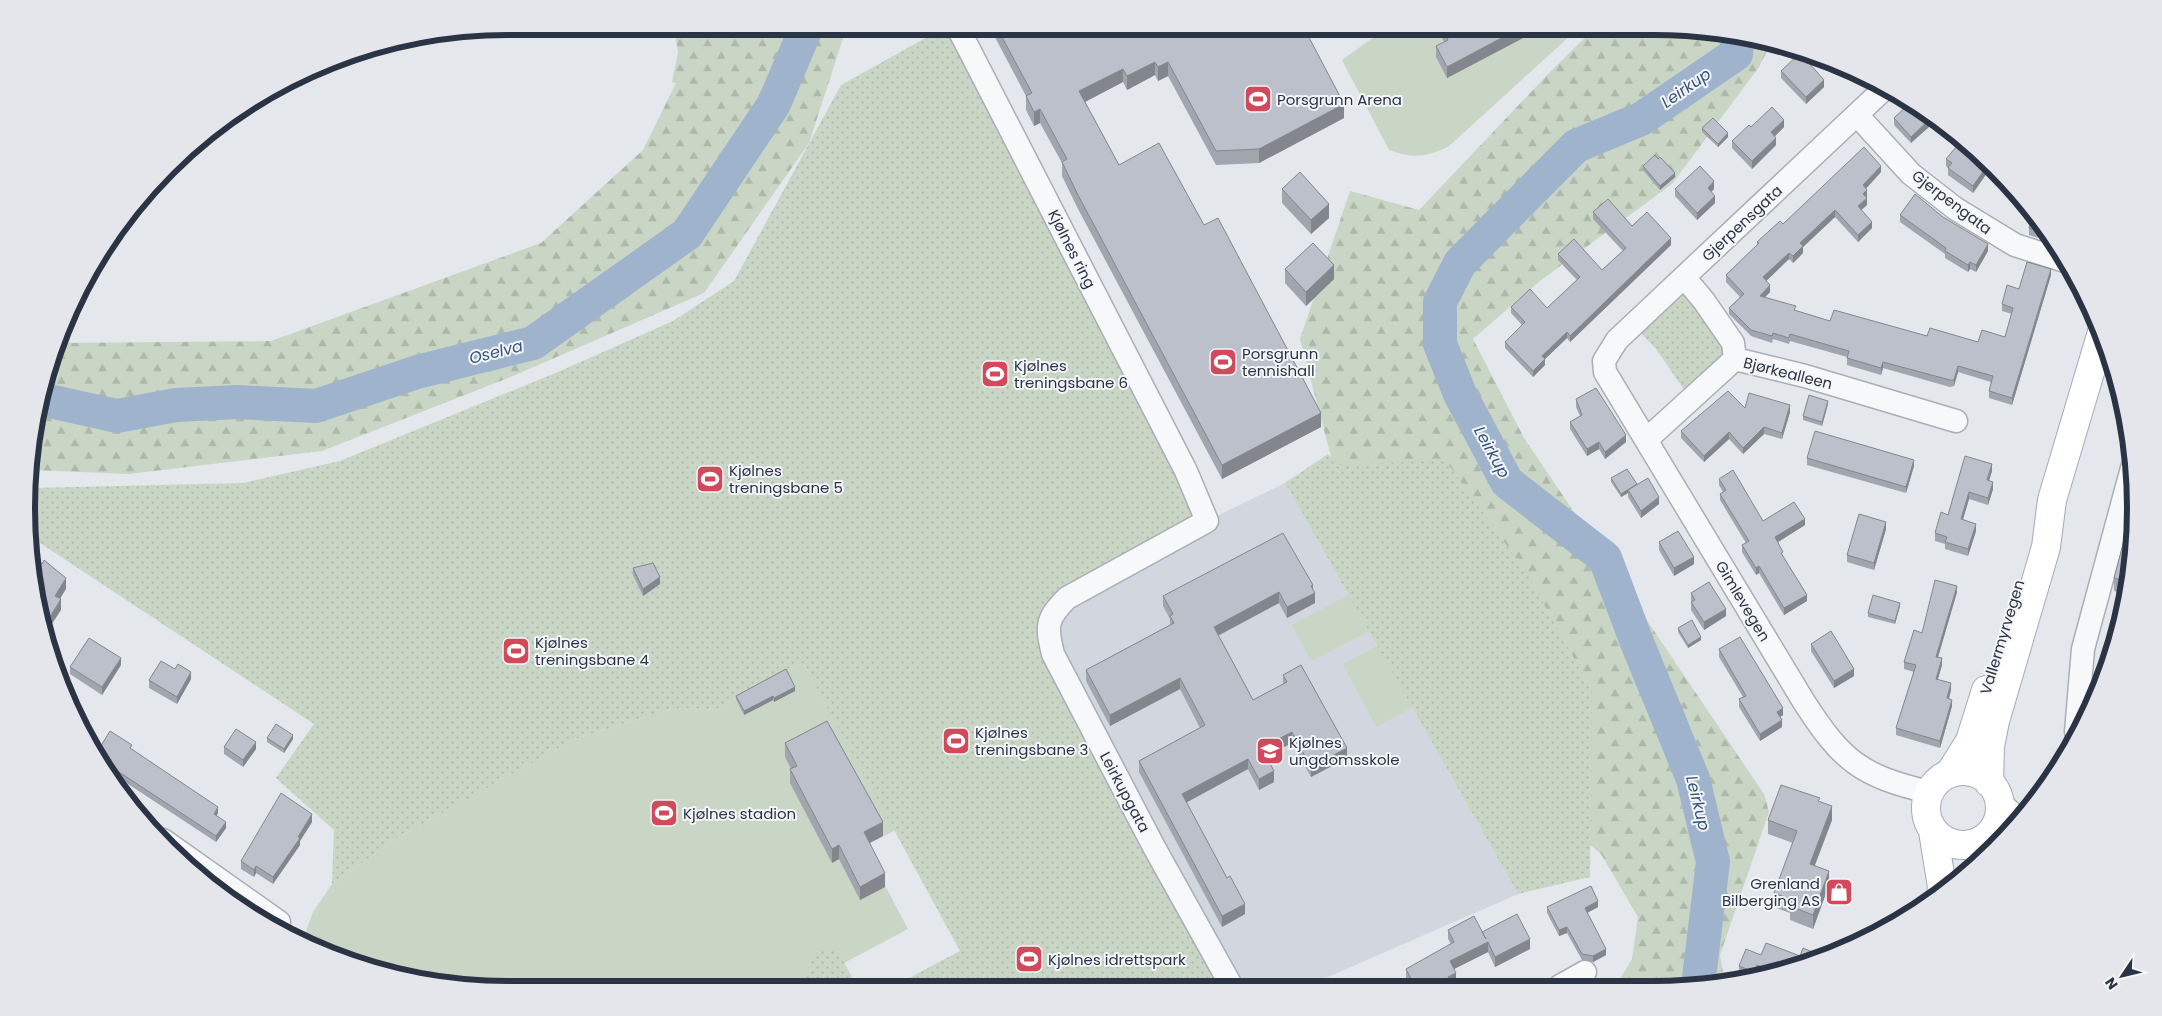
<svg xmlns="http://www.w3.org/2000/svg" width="2162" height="1016" font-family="Poppins,sans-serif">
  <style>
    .built { fill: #d2d6de }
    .green { fill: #c9d6c5 }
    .forest { fill: url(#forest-firs) }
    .park { fill: url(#park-dots) }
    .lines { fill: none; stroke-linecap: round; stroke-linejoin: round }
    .river { stroke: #9fb4cc; stroke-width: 34 }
    .minor-casing { stroke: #a9aeb7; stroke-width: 25 }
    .primary-casing { stroke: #a3abb8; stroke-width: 30 }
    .minor { stroke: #f7f8fa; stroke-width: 22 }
    .primary { stroke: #fff; stroke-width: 28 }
    .wall { fill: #a1a5ae }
    .shaded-wall { fill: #83868d }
    .building { fill: #bbc0ca; stroke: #83868d }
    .labels { text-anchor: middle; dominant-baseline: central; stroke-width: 4; stroke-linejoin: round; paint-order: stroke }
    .poi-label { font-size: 15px; fill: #2b3445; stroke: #f4f6f9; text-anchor: start }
    .street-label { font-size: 15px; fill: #2b3445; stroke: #f4f6f9 }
    .water-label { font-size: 16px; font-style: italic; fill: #34527a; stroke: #f4f6f9 }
    .rim { fill: none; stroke: #2b3445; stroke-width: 6 }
  </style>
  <defs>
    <pattern id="forest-firs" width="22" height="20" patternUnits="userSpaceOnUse" patternTransform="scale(1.25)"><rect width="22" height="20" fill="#c9d6c5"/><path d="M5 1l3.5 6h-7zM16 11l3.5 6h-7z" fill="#adb8ab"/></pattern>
    <pattern id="park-dots" width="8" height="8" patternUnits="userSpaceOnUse" patternTransform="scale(1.25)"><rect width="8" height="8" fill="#c9d6c5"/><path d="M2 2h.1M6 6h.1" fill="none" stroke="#adb8ab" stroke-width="1.8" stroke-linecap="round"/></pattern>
  </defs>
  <rect width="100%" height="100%" fill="#e4e7ec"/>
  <path class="built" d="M1285,483L1518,894L1305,987H1232L1053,654L1067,598L1207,521Z"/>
  <path class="green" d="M1389,26H1435L1448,51L1520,26H1581L1448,147C1424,157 1415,159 1389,150L1342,60Z
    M1359,589L1379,626L1311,661L1292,625Z
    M1381,644L1414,707L1376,727L1343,664Z
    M803,663L896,830L864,846L908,929L844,963L837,950L808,974L801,989L508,990L414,980L323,953L303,940L313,912L332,884L397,838L472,796L575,739L661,712L684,708L715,710Z"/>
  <path class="forest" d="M674,26H847L809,143L704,293L513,376L322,451L129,474L34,470L36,414L57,343L271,341L541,243L643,150L676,83L672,82L678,52Z
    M1597,26C1648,26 1716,26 1764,40L1767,51L1759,67L1672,184L1540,281L1473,339L1524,438L1764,794L1769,812L1720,955L1725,983L1717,986H1616L1632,959L1638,917L1601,854L1579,835L1338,483L1300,339L1350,191L1419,210L1550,72Z"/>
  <path class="park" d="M947,26L1207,521L1067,598L1048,635L1232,987L890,988L960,951L803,663L715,710L684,708L661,712L575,739L397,838L332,884L334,830L276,778L314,724L31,537L33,488L243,483L340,461L558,372L673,321L734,281L841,85Z
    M1679,294H1686L1724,345L1721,360L1687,394L1656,349L1639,331Z
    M1328,454L1340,465L1445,460L1526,572L1592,691L1590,877L1518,894L1285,483Z
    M837,949L858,989H801L815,950Z"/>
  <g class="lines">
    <path class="river" d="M40,399L117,416L176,405L237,402L316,406L417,372L533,343L687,234L774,104L807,26
      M1698,986L1713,862L1693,779L1638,645L1605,558L1507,482L1460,394L1440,344V302L1460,263L1576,146L1641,119L1736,54L1738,35"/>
    <g class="minor-casing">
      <path id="minor" d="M957,26L1186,471L1207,521L1067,598C1046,619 1046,626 1053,654L1154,847L1232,987
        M1885,88L1617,340L1604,361L1605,372L1804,702C1842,761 1861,776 1929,792
        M1857,115L1911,174L1956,209L2015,245L2065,261
        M1684,277L1704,301L1733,343L1735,359
        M1646,440L1735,359L1805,376L1956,421
        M2076,732L2083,649L2132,468
        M1999,802L2019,819
        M163,840L279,922
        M1982,840L1997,841
        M1560,986L1585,972"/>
    </g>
    <g class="primary-casing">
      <path id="primary" d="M1926 808a37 37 0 1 1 74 0a37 37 0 1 1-74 0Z
        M1950,773L1970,741L1986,690
        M1989,783L1990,746L1995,721L2046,547L2052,500L2102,332
        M1933,831L1942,887L1941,894"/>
    </g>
    <use href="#minor" class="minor"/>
    <use href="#primary" class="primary"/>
  </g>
  <path class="wall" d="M989,26H1303L1344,118L1259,163L1216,165L1168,76L1158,81L1155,75L1127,90L1123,82L1085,102L1119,165L1204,225L1321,427L1222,479L1078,209L1062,176V163L1040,123L1034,126L1026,110V96Z
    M1441,26L1525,37L1447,78L1436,57V46L1444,42L1441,37Z
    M1781,71L1824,87L1806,104L1781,78Z
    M1922,108L1911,143L1894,125V118Z
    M1751,127H1784L1775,136L1776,145L1752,169L1732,148V141Z
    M1702,128L1728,137L1718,147L1702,132Z
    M1946,159L1988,169L1987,173L1973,193L1948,175V168L1946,166Z
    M1643,166L1675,177L1660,190L1643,170Z
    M1881,172L1866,188L1867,197L1866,198L1867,205L1861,210L1872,228L1858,242L1835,217L1803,247V253L1793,263L1789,259L1766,281L1770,292L1765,297L1796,311L1830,321L1927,336L1978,342L2005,337L2012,314L2002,311V304L2019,289L2051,275L2012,405L1989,398V391L1991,382L1958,372L1954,386L1950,387L1883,368L1881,375L1847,365V357L1790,341L1789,344L1773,339L1772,343L1751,336L1729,314V308L1740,297L1726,282V275L1757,245V242L1783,224Z
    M1282,189L1329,218L1311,234L1282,203Z
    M1675,189H1714L1711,192L1715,203L1697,220L1675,196Z
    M1593,212L1632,226L1671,245L1570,342L1567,338L1545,359V365L1533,377L1505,348V342L1522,325L1511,313V307L1547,308L1577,280L1558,260V254L1602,270L1623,251L1593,219Z
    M2033,214L2055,241L2056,243L2029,235V228Z
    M1900,215L1988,251L1976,272L1970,269L1968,272L1945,258V254L1900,222Z
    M1285,269L1334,279L1306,306L1285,283Z
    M1576,399L1626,442L1605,459L1599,449L1587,456L1570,429V422L1580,416L1576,407Z
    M1828,404L1822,426L1803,420V416Z
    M1745,408L1790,412L1782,439L1764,434L1743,454L1729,439L1704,462L1681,438V431Z
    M1965,456L1992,471L1989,480L1993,489L1988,505L1969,499L1963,519L1976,531L1968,556L1945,549V544L1935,541V533L1948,515Z
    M1807,458L1914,466L1906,493L1807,465Z
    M1611,478L1637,485L1659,504L1641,518L1628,497V493L1621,497L1611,482Z
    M1719,479L1763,521L1805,525L1778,542L1783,556L1807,601L1784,615L1759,573L1756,575L1742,552V545L1746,543L1720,500V494L1723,492L1719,485Z
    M2136,508L2127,594L2114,591V578Z
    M1886,529L1874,570L1847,562V555Z
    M1659,542L1694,564L1674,576L1659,550Z
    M633,568L660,584L643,596L633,575Z
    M1313,590L1315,603L1287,618L1279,603L1218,635L1253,700L1283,684V675L1347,758L1311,777L1292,743L1270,754V762H1269L1274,782L1259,790L1248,769L1186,802L1245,914L1222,927L1139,772V761L1200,728L1180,689L1110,726L1086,681V670L1170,625V619L1163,606V596Z
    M1957,592L1938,657L1942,665L1938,679L1951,690L1949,699L1952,706L1940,748L1896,735V728L1914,672L1904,669V662L1922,633Z
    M1691,593L1726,616L1704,630L1691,610V602H1692L1691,600Z
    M1900,606L1895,624L1868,617V613Z
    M1678,628L1701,640L1688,648L1678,632Z
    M1811,644L1854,676L1834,688L1811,651Z
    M1719,649L1783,715L1780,717L1782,727L1760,741L1739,707V699L1743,697L1719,657Z
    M121,665L102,695L70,674V667Z
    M191,679L177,704L149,688V680Z
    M795,691L774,702L773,700L744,715L736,699V696Z
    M267,738L293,739L284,753L267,742Z
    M785,743L883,836L869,843L885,887L860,900L839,859L832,863L790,783V769H791L785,757Z
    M224,747L256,749L243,767L224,754Z
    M132,749L218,813L216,816L226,828L216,842L116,776L113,781L96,754Z
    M1820,802L1832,820L1815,865L1829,885L1813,929L1790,920V913L1774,907V893L1793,843L1768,834V820Z
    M312,822L300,841V845L273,884L256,873L254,877L241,869V861Z
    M1547,907H1598L1587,913L1606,955L1593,962L1582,960L1567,933L1559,936L1547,913Z
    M1448,930L1482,932L1530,949L1495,967L1488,952L1454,969L1456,983L1451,985L1410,987L1406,979V969L1451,944L1448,939Z
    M1761,955L1800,956L1824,957L1761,974L1757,973L1756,975L1749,977L1739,973V966Z"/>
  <path class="shaded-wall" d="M1525,26V37L1447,78V67Z
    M1155,62V75L1127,90V76Z
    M1168,62V76L1158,81V67Z
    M1123,69V82L1079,105V91Z
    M1824,80V87L1806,104V97Z
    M1344,104V118L1259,163V149Z
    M1040,109V123L1034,126V112Z
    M1933,116L1937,120L1911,143V137Z
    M1784,120V127L1771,140V132Z
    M1728,133V137L1718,147V144Z
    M1776,138V145L1752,169V161Z
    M1988,162L1987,173L1973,193V186Z
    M1881,166V172L1863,192V185Z
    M1675,173V177L1660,190V186Z
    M1714,181V189L1708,195V188Z
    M1867,190V197L1863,200V194Z
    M1715,196V203L1697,220V213Z
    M1867,198V205L1858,213V206Z
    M1329,204V218L1311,234V220Z
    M1835,210V217L1803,247V253L1793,263V256L1800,243Z
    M1872,222V228L1858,242V235Z
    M1671,238V245L1570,342V336Z
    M1988,244V251L1976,272V265Z
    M1789,253V259L1763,284V277Z
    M1970,262V269L1968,272V265Z
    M1334,265V279L1306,306V292Z
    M2051,269V275L2012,405V398Z
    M1770,285V292L1760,302V296Z
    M1567,332V338L1545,359V365L1533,377V371L1542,356Z
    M1883,362V368L1881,375V368Z
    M1958,366V372L1954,386V380Z
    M1828,401V404L1822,426V422Z
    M1790,405V412L1782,439V433Z
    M1321,413V427L1222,479V465Z
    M1764,427V434L1743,454V448Z
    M1729,432V439L1704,462V456Z
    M1626,435V442L1605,459V452Z
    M1599,442V449L1587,456V449Z
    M1914,460V466L1906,493V487Z
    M1992,464V471L1987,487V480Z
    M1993,482V489L1988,505V498Z
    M1637,484L1628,490V493L1621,497V494Z
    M1969,492V499L1961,526V519Z
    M1659,497V504L1641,518V511Z
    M1805,519V525L1775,544V537Z
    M1886,522V529L1874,570V563Z
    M1976,524V531L1968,556V549Z
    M1694,557V564L1674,576V568Z
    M1759,566V573L1756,575V568Z
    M660,577V584L643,596V589Z
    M66,578V589L55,607V596Z
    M1313,585V594L1315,593V603L1287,618V607Z
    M1957,586V592L1936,664V657Z
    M1279,592V603L1214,638V627Z
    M1807,595V601L1784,615V608Z
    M61,599V610L48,630L46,623Z
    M1900,603V606L1895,624V621Z
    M1726,609V616L1704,630V622Z
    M1701,637V640L1688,648V645Z
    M121,658V665L102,695V687Z
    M1942,658V665L1936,685V679Z
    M1854,669V676L1834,688V681Z
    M191,672V679L177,704V697Z
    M1180,678V689L1110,726V715Z
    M1951,683V690L1947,705V698Z
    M795,687V691L774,702V698Z
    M773,696V700L744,715V711Z
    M1952,700V706L1940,748V741Z
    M1783,708V715L1777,719V712Z
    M1782,720V727L1760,741V734Z
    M1292,732V743L1270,754V762L1265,765V754L1267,745Z
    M293,735V739L284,753V749Z
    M256,742V749L243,767V760Z
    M1347,748V758L1311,777V767Z
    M1248,759V769L1182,805V794Z
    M116,770V776L113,781L111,777Z
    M1274,771V782L1259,790V779Z
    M1832,806V820L1810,878V864Z
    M218,807V813L214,820V814Z
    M312,814V822L300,841V845L273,884V877Z
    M226,822V828L216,842V836Z
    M883,822V836L864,846V832Z
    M839,845V859L832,863V849Z
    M256,866V873L254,877V870Z
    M1829,871V885L1813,929V915Z
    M885,873V887L860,900V887Z
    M1598,901V907L1585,914V908Z
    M1245,904V914L1222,927V916Z
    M1567,927V933L1559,936V930Z
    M1530,939V949L1495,967V957Z
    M1488,942V952L1450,971V961Z
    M1606,949V955L1593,962V956Z
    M1757,965V973L1756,975L1754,976V972Z
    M1456,973V983L1448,987V977Z"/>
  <path class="building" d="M996,26H1303L1344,104L1259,149L1216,151L1168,62L1158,67L1155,62L1127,76L1123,69L1079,91L1119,165L1159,143L1204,225L1218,218L1321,413L1222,465L1078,195L1062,162L1067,159L1040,109L1034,112L1026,96L1032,93Z
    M1441,26H1524L1447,67L1436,46L1448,40Z
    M1800,53L1824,80L1806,97L1781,71Z
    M1911,102L1922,108L1933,116L1911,137L1894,118Z
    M1772,107L1784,120L1771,132L1776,138L1752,161L1732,141L1749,125L1751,127Z
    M1713,118L1728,133L1718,144L1702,128Z
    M1961,141L1988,162L1985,165L1987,166L1973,186L1948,168L1952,163L1946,159Z
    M1864,147L1881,166L1863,185L1867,190L1863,194L1867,198L1858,206L1872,222L1858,235L1835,210L1800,243L1803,246L1793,256L1789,253L1763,277L1770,285L1760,296L1796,306L1794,310L1830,321L1834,310L1927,336L1930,328L1978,342L1982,330L2005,337L2013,308L2002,304L2007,285L2019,289L2027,262L2051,269L2012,398L1989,391L1993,376L1958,366L1954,380H1950L1883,362L1881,368L1847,358L1849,351L1790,334L1789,338L1773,333L1772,336L1751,330L1729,308L1744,294L1726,275L1759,243L1757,242L1780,221L1783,224Z
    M1655,155L1658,159L1660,157L1675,173L1660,186L1643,166Z
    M1700,166L1714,181L1708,188L1715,196L1697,213L1675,189Z
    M1300,172L1329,204L1311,220L1282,189Z
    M1915,194L1943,217L1988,244L1976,265L1970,262L1968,265L1945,251L1946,248L1900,215Z
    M1608,199L1632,226L1647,212L1671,238L1570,336L1567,332L1542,356L1545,359L1533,371L1505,342L1525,322L1511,307L1530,289L1547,308L1580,277L1558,254L1574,239L1602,270L1626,248L1593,212Z
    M2033,214L2050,234L2029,228Z
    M1313,243L1334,265L1306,292L1285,269Z
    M1596,388L1626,435L1605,452L1599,442L1587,449L1570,422L1582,415L1576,399Z
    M1728,391L1745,408L1749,393L1790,405L1782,433L1764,427L1743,448L1729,432L1704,456L1681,431Z
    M1809,395L1828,401L1822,422L1803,416Z
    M1815,431L1914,460L1906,487L1807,458Z
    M1965,456L1992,464L1987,480L1993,482L1988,498L1969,492L1961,519L1976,524L1968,549L1945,542L1947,537L1935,533L1941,512L1948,515Z
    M1627,469L1637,484L1621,494L1611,478Z
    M1733,470L1763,521L1794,502L1805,519L1775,537L1783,552L1781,553L1807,595L1784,608L1759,566L1756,568L1742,545L1749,541L1720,494L1726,490L1719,479Z
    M1648,478L1659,497L1641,511L1628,490Z
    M2135,499L2136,508L2128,582L2114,578Z
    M1859,514L1886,522L1874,563L1847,555Z
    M1678,531L1694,557L1674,568L1659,542Z
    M1283,533L1313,585L1311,586L1315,593L1287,607L1279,592L1214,627L1253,700L1287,682L1283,675L1301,665L1347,748L1311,767L1292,732L1267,745L1270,751L1265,754L1274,771L1259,779L1248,759L1182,794L1227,878L1230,876L1245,904L1222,916L1139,761L1205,725L1180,678L1110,715L1086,670L1174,623L1170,616L1173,614L1163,596Z
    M31,557L42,564L44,560L66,578L55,596L61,599L46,623L30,571Z
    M653,563L660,577L643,589L633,568Z
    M1935,580L1957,586L1936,657L1942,658L1936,679L1951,683L1947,698L1952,700L1940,741L1896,728L1916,665L1904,662L1914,630L1922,633Z
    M1709,582L1726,609L1704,622L1691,602L1695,600L1691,593Z
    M1873,595L1900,603L1895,621L1868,613Z
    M1692,620L1701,637L1688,645L1678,628Z
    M1831,631L1854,669L1834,681L1811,644Z
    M1740,637L1783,708L1777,712L1782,720L1760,734L1739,699L1746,696L1719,649Z
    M89,638L121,658L102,687L70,667Z
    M161,661L175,669L178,664L191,672L177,697L149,680Z
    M786,669L795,687L774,698L773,696L744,711L736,696Z
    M827,721L883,822L864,832L885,873L860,887L839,845L832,849L790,769L797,766L785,743Z
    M276,724L293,735L284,749L267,738Z
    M236,729L256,742L243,760L224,747Z
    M110,731L132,745L130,748L218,807L214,814L226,822L216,836L116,770L111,777L96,754Z
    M1781,785L1820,798L1818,801L1832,806L1810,864L1829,871L1813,915L1790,906L1792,900L1774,893L1797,831L1768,820Z
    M281,793L312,814L298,837L300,838L273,877L256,866L254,870L241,861Z
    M1591,886L1598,901L1585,908L1606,949L1593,956L1582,954L1567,927L1559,930L1547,907Z
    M1517,914L1530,939L1495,957L1488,942L1450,961L1456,973L1448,977L1452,986L1410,987L1414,985L1406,969L1454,942L1448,930L1474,916L1486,939L1482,932Z
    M1766,943L1800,956L1803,948L1824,957L1772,971L1757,965L1754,972L1739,966L1746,949L1761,955Z"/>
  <defs>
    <g id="stadium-square" transform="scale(1.4375)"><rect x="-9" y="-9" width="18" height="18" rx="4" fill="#d1495b" stroke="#f4f6f9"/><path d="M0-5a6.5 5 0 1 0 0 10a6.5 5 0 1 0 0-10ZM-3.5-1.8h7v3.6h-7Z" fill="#fff"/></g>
    <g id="school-square" transform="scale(1.4375)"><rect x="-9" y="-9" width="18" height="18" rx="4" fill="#d1495b" stroke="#f4f6f9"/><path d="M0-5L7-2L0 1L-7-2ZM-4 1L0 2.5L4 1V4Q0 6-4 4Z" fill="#fff"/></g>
    <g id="shop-square" transform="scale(1.4375)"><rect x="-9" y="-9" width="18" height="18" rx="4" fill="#d1495b" stroke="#f4f6f9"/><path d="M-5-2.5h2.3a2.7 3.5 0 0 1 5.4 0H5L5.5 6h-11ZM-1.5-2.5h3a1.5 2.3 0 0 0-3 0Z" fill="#fff"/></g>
  </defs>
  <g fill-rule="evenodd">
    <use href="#stadium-square" x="1258" y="99"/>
    <use href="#stadium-square" x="1223" y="362"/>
    <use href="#stadium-square" x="995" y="374"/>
    <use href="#stadium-square" x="710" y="479"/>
    <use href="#stadium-square" x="516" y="651"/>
    <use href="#stadium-square" x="956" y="741"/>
    <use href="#school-square" x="1270" y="751"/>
    <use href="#stadium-square" x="664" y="813"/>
    <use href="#shop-square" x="1839" y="892"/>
    <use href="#stadium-square" x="1029" y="959"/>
  </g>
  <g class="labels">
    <g class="poi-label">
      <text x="1277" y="99">Porsgrunn Arena</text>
      <text x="1242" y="353">Porsgrunn<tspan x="1242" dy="17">tennishall</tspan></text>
      <text x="1014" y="365">Kjølnes<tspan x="1014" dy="17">treningsbane 6</tspan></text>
      <text x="729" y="470">Kjølnes<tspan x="729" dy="17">treningsbane 5</tspan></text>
      <text x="535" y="642">Kjølnes<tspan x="535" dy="17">treningsbane 4</tspan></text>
      <text x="975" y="732">Kjølnes<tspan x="975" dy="17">treningsbane 3</tspan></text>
      <text x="1289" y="742">Kjølnes<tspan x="1289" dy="17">ungdomsskole</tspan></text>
      <text x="683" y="813">Kjølnes stadion</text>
      <text x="1820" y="883" text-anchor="end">Grenland<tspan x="1820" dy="17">Bilberging AS</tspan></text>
      <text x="1048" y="959">Kjølnes idrettspark</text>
    </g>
    <g class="street-label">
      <text transform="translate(1952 202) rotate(37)">Gjerpengata</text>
      <text transform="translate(1742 223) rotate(-43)">Gjerpensgata</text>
      <text transform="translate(1072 249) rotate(63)">Kjølnes ring</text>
      <text transform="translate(1788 373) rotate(14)">Bjørkealleen</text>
      <text transform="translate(1743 601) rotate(59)">Gimlevegen</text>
      <text transform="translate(2002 637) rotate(-73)">Vallermyrvegen</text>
      <text transform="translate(1125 792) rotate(62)">Leirkupgata</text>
    </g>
    <g class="water-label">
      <text transform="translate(1686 88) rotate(-35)">Leirkup</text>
      <text transform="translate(496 352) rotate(-14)">Oselva</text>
      <text transform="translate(1492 452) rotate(61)">Leirkup</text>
      <text transform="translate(1698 803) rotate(76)">Leirkup</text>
    </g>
  </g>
  <path d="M0 0H2162V1016H0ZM508 35H1654A473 473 0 0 1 2127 508V508A473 473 0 0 1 1654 981H508A473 473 0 0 1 35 508V508A473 473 0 0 1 508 35Z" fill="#e4e6eb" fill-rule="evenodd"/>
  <path class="rim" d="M508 35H1654A473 473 0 0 1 2127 508V508A473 473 0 0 1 1654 981H508A473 473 0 0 1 35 508V508A473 473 0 0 1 508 35Z"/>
  <g transform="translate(2122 976) rotate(235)" stroke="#f4f6f9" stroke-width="4" paint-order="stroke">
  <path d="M0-4L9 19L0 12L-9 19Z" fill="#2b3445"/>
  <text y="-8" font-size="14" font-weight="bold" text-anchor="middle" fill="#2b3445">N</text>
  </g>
</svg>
